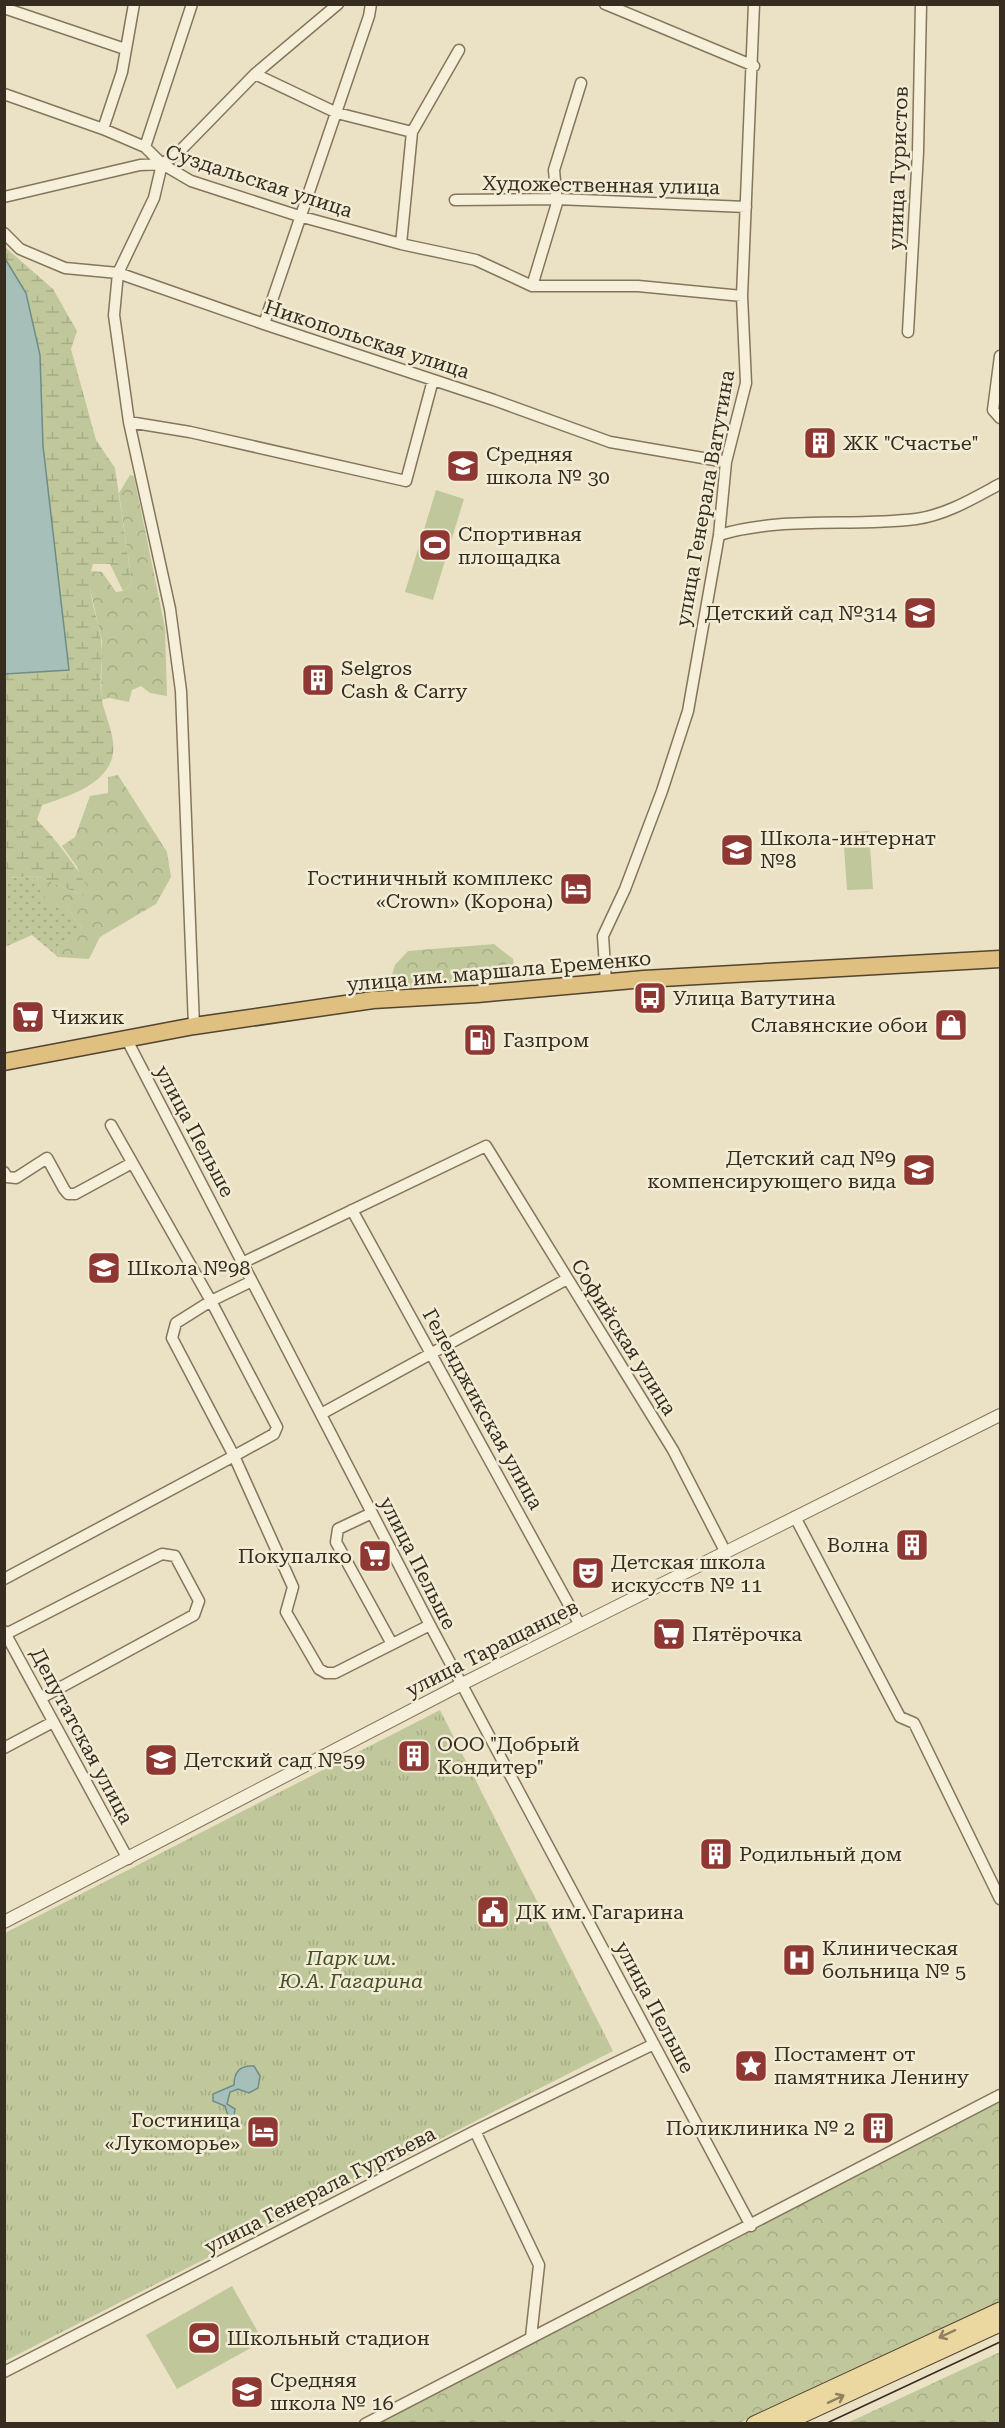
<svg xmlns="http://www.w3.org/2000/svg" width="1005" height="2428" font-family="'Roboto Serif',serif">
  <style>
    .grass { fill: url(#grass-dots) }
    .forest { fill: url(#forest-crowns) }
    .wetland { fill: url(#wetland-marsh) }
    .park { fill: url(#park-tufts) }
    .pitch { fill: #c0c89b }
    .water { fill: #a7bfb9; stroke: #6f8c87; stroke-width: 1.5 }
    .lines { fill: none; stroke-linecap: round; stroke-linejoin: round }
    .minor-casing { stroke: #85755d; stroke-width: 13 }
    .tertiary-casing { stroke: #85755d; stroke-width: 14 }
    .primary-casing { stroke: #534331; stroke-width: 17 }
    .trunk-casing { stroke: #534331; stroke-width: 19 }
    .minor { stroke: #f6efd9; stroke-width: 10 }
    .tertiary { stroke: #f6efd9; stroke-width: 12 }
    .primary { stroke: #ebd8a1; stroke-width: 15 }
    .trunk { stroke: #dfc080; stroke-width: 16 }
    .tram { stroke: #362c20; stroke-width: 1.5 }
    .oneway { stroke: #908260 }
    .labels { text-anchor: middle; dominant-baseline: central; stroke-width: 5; stroke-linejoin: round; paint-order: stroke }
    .street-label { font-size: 20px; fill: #362c20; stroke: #f3ecd5 }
    .poi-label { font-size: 20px; fill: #362c20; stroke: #f3ecd5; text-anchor: start }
    .park-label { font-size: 20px; font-style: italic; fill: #445128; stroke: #f3ecd5 }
  </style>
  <defs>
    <pattern id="grass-dots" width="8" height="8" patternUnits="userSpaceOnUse" patternTransform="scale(1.5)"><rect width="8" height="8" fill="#c0c89b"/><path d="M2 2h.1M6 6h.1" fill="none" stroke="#a6ac85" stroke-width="1.8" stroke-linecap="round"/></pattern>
    <pattern id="forest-crowns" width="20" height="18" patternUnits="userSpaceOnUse" patternTransform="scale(1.5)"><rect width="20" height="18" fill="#c0c89b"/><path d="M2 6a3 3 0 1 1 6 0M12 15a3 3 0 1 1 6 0" fill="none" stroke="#a6ac85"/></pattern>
    <pattern id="wetland-marsh" width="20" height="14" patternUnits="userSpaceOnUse" patternTransform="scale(1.5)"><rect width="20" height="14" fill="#c0c89b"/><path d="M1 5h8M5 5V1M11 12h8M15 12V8" fill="none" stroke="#a6ac85"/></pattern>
    <pattern id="park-tufts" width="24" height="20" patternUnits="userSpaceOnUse" patternTransform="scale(1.5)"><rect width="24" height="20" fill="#c0c89b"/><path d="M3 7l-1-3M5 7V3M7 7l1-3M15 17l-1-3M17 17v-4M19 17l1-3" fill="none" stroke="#a6ac85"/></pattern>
  </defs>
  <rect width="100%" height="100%" fill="#ebe2c6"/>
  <path class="grass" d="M37,876L39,889L67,908L82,928L78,936L59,944L58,957L32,935L5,947L4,881L8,878Z"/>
  <path class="forest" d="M130,475L134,476L165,628L167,696L150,693L141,686L132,690L129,702L109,698L101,700L102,642L88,579L90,571L102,572L116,592L123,591L132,584L119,493Z
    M118,775L167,852L171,877L156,904L100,937L89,959L58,957L59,944L77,936L82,928L67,908L49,904L39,889L37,876L86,897L77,867L62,846L75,837L90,796L108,793V777Z
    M494,944L513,959L514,968L511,977L393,989L388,987L395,965L408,951Z
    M1000,2100V2303L739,2423L376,2424Z
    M1000,2352V2423H847Z"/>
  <path class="wetland" d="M5,247L53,289L77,331L71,349L96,440L115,468L132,584L123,591L110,564H93C84,590 98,614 101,640C104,660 98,681 102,700C104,712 110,724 112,736C122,779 76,794 42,805L37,820C58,842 75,864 90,891L86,897L37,876L8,878L5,881Z"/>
  <path class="park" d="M440,1710L613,2051L5,2361V1933Z"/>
  <path class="pitch" d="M436,490L464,499L433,600L405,592Z
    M869,831L873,889L847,890L843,833Z
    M232,2286L263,2341L177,2389L146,2335Z"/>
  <path class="water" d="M4,257L26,293L40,355L43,446L69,670L5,674Z
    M254,2066L260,2076L258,2088L249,2093L238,2089L230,2092L227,2104L235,2109L234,2116H228L225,2106L213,2101V2094L234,2085C234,2072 240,2065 254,2066Z"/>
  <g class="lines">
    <g class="minor-casing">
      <path id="minor" d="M605,4L754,66
        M4,8L125,49
        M255,74L337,113L412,132
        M4,94L103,129L145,147
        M103,129L122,72L134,4
        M162,164L154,198L118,273L114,315L129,422L170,609L181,691L194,1026
        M162,164L177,154L255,74L338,4
        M162,164L145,147L192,4
        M4,197L140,165L162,164L191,181L299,216L401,244L476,260L532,286H638L742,296
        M455,200L557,199L746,207
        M4,233L20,249L65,268L118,273L264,324L494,400L610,442L726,462
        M401,244L412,132L459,50
        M532,286L557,203L554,170L581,83
        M264,324L369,16L371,4
        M908,332L918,152L921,4
        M1000,356L993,410L1000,418
        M129,422L190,432L406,481L433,380
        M719,535C782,516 850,527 916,519C946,515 974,498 1000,484
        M606,982L603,936L625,889L662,791L688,711L719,535L726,462L746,383L742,296L754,4
        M127,1040L430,1625L751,2226
        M111,1125L211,1301L248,1283L251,1279
        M4,1172L7,1177L16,1178L47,1158L64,1189L68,1194H75L132,1163
        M352,1210L580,1625
        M244,1262L486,1146L673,1450L725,1551
        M211,1301L277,1427L274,1434L234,1456L172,1338L176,1323Z
        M321,1414L567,1279
        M372,1513L338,1529L336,1542L392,1644
        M795,1517L900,1717L914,1723L1000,1899
        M4,1579L234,1456L293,1587L286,1612L319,1669L326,1673H335L430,1625
        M4,1631L128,1859
        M6,1634L162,1554L175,1556L199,1601L194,1615L41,1698
        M4,1748L53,1722
        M475,2131L539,2265L531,2337
        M4,2372L475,2131L654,2044
        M365,2424L1000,2095"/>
    </g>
    <g class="tertiary-casing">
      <path id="tertiary" d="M4,1922L462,1684L1000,1415"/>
    </g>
    <g class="primary-casing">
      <path id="primary" d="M754,2424L1000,2310
        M783,2424L1000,2324"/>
    </g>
    <g class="trunk-casing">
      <path id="trunk" d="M4,1062L194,1026L373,1000L477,994L644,979L1000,959"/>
    </g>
    <use href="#minor" class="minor"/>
    <use href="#tertiary" class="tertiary"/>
    <use href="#primary" class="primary"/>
    <use href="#trunk" class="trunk"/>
    <path class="tram" d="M825,2424L1000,2342"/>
  </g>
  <defs><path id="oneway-shaft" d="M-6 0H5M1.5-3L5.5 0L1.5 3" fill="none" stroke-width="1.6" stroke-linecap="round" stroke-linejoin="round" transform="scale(1.5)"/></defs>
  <g class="oneway">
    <use href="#oneway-shaft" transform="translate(947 2334) rotate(155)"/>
    <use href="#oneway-shaft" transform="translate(836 2399) rotate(-25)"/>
  </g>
  <defs>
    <g id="building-square" transform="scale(1.725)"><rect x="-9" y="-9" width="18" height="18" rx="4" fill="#8f3732" stroke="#f3ecd5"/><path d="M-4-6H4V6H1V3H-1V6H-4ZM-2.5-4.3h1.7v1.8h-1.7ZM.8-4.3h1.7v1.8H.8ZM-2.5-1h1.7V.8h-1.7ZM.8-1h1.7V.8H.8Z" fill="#fff"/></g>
    <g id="school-square" transform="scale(1.725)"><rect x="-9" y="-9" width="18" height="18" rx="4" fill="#8f3732" stroke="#f3ecd5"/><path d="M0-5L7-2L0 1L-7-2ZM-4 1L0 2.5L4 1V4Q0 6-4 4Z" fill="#fff"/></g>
    <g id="stadium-square" transform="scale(1.725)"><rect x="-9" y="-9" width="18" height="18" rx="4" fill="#8f3732" stroke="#f3ecd5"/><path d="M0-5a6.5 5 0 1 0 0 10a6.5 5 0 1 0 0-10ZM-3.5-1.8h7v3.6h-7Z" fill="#fff"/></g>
    <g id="hotel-square" transform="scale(1.725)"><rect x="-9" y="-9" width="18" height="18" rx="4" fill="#8f3732" stroke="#f3ecd5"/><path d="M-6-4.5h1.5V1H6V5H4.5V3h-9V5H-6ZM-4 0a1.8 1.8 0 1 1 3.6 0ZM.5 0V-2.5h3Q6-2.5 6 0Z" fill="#fff"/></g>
    <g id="bus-square" transform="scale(1.725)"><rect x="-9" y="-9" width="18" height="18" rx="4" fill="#8f3732" stroke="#f3ecd5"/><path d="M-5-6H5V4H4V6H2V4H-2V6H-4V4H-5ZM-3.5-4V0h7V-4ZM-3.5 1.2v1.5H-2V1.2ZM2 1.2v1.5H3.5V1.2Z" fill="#fff"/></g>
    <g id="supermarket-square" transform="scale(1.725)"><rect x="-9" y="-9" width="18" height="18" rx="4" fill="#8f3732" stroke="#f3ecd5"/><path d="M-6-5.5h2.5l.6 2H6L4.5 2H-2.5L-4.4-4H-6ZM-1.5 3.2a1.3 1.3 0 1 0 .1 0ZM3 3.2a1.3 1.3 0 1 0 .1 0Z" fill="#fff"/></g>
    <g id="shop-square" transform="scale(1.725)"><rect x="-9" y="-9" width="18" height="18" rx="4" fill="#8f3732" stroke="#f3ecd5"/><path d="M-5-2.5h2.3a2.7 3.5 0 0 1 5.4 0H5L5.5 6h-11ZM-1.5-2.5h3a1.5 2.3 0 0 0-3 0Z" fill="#fff"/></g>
    <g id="fuel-square" transform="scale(1.725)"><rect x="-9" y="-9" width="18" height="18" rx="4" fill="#8f3732" stroke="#f3ecd5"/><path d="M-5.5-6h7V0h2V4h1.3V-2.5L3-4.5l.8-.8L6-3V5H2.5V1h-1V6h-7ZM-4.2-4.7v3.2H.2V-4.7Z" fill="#fff"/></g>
    <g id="theatre-square" transform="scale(1.725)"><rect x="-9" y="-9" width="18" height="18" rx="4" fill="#8f3732" stroke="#f3ecd5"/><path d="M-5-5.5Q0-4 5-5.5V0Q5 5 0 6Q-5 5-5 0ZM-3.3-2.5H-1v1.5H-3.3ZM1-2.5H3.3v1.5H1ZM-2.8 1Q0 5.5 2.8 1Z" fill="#fff"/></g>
    <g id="civic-square" transform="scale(1.725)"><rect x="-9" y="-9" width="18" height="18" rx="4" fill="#8f3732" stroke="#f3ecd5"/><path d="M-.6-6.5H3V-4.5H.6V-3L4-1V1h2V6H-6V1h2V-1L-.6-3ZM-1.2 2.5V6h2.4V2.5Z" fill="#fff"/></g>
    <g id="hospital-square" transform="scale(1.725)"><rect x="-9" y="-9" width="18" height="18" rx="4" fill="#8f3732" stroke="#f3ecd5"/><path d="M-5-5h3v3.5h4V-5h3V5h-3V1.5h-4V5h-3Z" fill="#fff"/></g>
    <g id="sight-square" transform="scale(1.725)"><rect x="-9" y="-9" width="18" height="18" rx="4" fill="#8f3732" stroke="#f3ecd5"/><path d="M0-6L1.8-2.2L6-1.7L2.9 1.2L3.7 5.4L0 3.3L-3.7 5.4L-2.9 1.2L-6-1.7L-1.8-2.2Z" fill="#fff"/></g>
  </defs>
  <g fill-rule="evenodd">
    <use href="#building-square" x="820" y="443"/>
    <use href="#school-square" x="463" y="466"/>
    <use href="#stadium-square" x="435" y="545"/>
    <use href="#school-square" x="920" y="613"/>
    <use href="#building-square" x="318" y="680"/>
    <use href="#school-square" x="737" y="850"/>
    <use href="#hotel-square" x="576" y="889"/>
    <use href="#bus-square" x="650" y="998"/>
    <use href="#supermarket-square" x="28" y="1017"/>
    <use href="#shop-square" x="951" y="1025"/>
    <use href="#fuel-square" x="480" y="1040"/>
    <use href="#school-square" x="919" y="1170"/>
    <use href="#school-square" x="104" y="1268"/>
    <use href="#building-square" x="912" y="1545"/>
    <use href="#supermarket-square" x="375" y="1556"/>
    <use href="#theatre-square" x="588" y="1573"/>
    <use href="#supermarket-square" x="669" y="1634"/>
    <use href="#building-square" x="414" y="1756"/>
    <use href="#school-square" x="161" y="1760"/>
    <use href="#building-square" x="716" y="1854"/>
    <use href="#civic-square" x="493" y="1912"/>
    <use href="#hospital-square" x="799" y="1960"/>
    <use href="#sight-square" x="751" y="2066"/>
    <use href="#building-square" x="878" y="2128"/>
    <use href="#hotel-square" x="263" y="2132"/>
    <use href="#stadium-square" x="204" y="2338"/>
    <use href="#school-square" x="247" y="2392"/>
  </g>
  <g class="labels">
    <g class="street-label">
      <text transform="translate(898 168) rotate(-88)">улица Туристов</text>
      <text transform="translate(259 181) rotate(18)">Суздальская улица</text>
      <text transform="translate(601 185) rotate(1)">Художественная улица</text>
      <text transform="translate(367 339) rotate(18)">Никопольская улица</text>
      <text transform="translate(705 498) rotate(-80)">улица Генерала Ватутина</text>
      <text transform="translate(499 971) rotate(-5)">улица им. маршала Еременко</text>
      <text transform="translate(195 1131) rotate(62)">улица Пельше</text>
      <text transform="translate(624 1337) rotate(58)">Софийская улица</text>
      <text transform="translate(483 1409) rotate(61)">Геленджикская улица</text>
      <text transform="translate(418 1563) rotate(63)">улица Пельше</text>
      <text transform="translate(492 1648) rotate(-27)">улица Таращанцев</text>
      <text transform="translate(82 1736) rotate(62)">Депутатская улица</text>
      <text transform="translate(655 2007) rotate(62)">улица Пельше</text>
      <text transform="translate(320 2190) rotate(-27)">улица Генерала Гуртьева</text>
    </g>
    <g class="poi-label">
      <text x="843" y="443">ЖК "Счастье"</text>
      <text x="486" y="454">Средняя<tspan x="486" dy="23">школа № 30</tspan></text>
      <text x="458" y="534">Спортивная<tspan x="458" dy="23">площадка</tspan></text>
      <text x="897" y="613" text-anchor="end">Детский сад №314</text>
      <text x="341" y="668">Selgros<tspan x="341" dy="23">Cash &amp; Carry</tspan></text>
      <text x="760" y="838">Школа-интернат<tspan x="760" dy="23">№8</tspan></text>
      <text x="553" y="878" text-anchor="end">Гостиничный комплекс<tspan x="553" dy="23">«Crown» (Корона)</tspan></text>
      <text x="673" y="998">Улица Ватутина</text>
      <text x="51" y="1017">Чижик</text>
      <text x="928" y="1025" text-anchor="end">Славянские обои</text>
      <text x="503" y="1040">Газпром</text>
      <text x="896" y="1158" text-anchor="end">Детский сад №9<tspan x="896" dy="23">компенсирующего вида</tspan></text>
      <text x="127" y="1268">Школа №98</text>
      <text x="889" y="1545" text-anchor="end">Волна</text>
      <text x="352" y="1556" text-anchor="end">Покупалко</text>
      <text x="611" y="1562">Детская школа<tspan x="611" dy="23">искусств № 11</tspan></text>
      <text x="692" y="1634">Пятёрочка</text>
      <text x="437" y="1744">ООО "Добрый<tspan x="437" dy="23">Кондитер"</tspan></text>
      <text x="184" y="1760">Детский сад №59</text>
      <text x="739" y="1854">Родильный дом</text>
      <text x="516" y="1912">ДК им. Гагарина</text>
      <text x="822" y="1948">Клиническая<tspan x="822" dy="23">больница № 5</tspan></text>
      <text x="774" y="2054">Постамент от<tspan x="774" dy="23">памятника Ленину</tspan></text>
      <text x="240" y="2120" text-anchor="end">Гостиница<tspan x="240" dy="23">«Лукоморье»</tspan></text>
      <text x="855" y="2128" text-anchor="end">Поликлиника № 2</text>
      <text x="227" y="2338">Школьный стадион</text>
      <text x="270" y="2380">Средняя<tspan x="270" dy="23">школа № 16</tspan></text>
    </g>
    <g class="park-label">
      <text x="351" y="1958">Парк им.<tspan x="351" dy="23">Ю.А. Гагарина</tspan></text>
    </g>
  </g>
  <rect width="1005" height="2428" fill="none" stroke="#362c20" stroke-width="12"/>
</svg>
